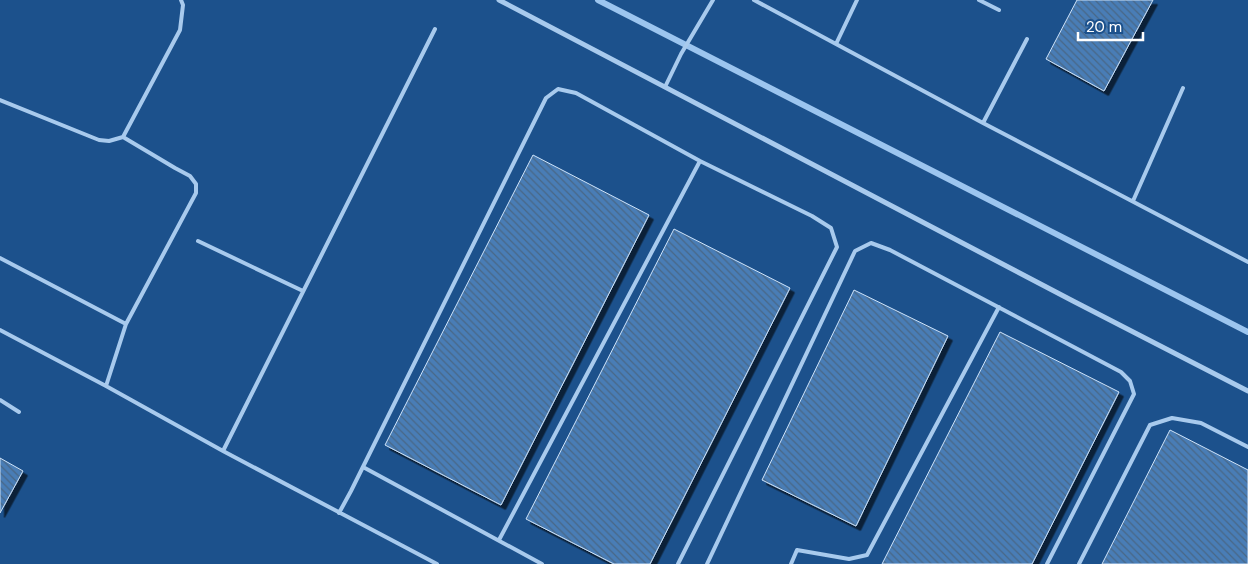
<svg xmlns="http://www.w3.org/2000/svg" width="1248" height="564" font-family="'DM Sans',sans-serif">
  <style>
    .lines { fill: none; stroke-linecap: round; stroke-linejoin: round }
    .stream { stroke: #9cc5ef; stroke-width: 6 }
    .building { fill: url(#building-back-hatch); stroke: #cee3f9; filter: url(#shadow) }
    .service { stroke: #a8caed; stroke-width: 4 }
    .minor { stroke: #a8caed; stroke-width: 5 }
  </style>
  <defs>
    <pattern id="building-back-hatch" width="6" height="6" patternUnits="userSpaceOnUse" patternTransform="scale(1.25)"><rect width="6" height="6" fill="#497db6"/><path d="M-1 5l2 2M0 0l6 6M5-1l2 2" fill="none" stroke="#4a6786"/></pattern>
    <filter id="shadow"><feDropShadow dx="4.5" dy="4.5" stdDeviation="0" flood-color="#0009"/></filter>
  </defs>
  <rect width="100%" height="100%" fill="#1c518c"/>
  <g class="lines">
    <path class="stream" d="M598,0L1248,332"/>
  </g>
  <path class="building" d="M1077,0H1153L1104,91L1046,59Z
    M533,155L649,215L501,505L385,445Z
    M674,229L790,288L650,564H614L526,519Z
    M854,290L948,336L856,526L762,480Z
    M1000,332L1119,392L1032,564H882Z
    M1170,430L1248,470V564H1102Z
    M0,458L23,471L0,513Z"/>
  <g class="lines">
    <path class="service" d="M754,0L983,123L1248,262
      M979,0L999,10
      M836,44L857,0
      M665,87L681,54L713,0
      M0,100L99,140L109,141L123,137L175,168L190,176L196,184V193L126,324L106,386
      M983,123L1027,39
      M123,137L180,30L183,5L181,0
      M1133,201L1183,88
      M198,241L303,291
      M0,258L126,324
      M0,330L106,386L223,451L437,564
      M0,400L19,412
      M223,451L435,29
      M363,467L542,564
      M339,513L351,491L546,98L558,89L576,93L700,161L812,216L831,228L837,247L678,564
      M499,540L700,161
      M707,564L855,251L871,243L890,250L1121,372L1130,381L1134,394L1047,564
      M791,564L797,550L849,559L867,555L999,307
      M1079,564L1150,425L1172,418L1201,423L1248,447"/>
    <path class="minor" d="M499,0L1073,301L1248,391"/>
  </g>
  <path d="M1078 32v8h65v-8" fill="none" stroke="#ffffff" stroke-width="2.5"/>
  <text x="1086" y="32" font-size="15" fill="#ffffff" stroke="#1c518c" stroke-width="4" paint-order="stroke">20 m</text>
</svg>
